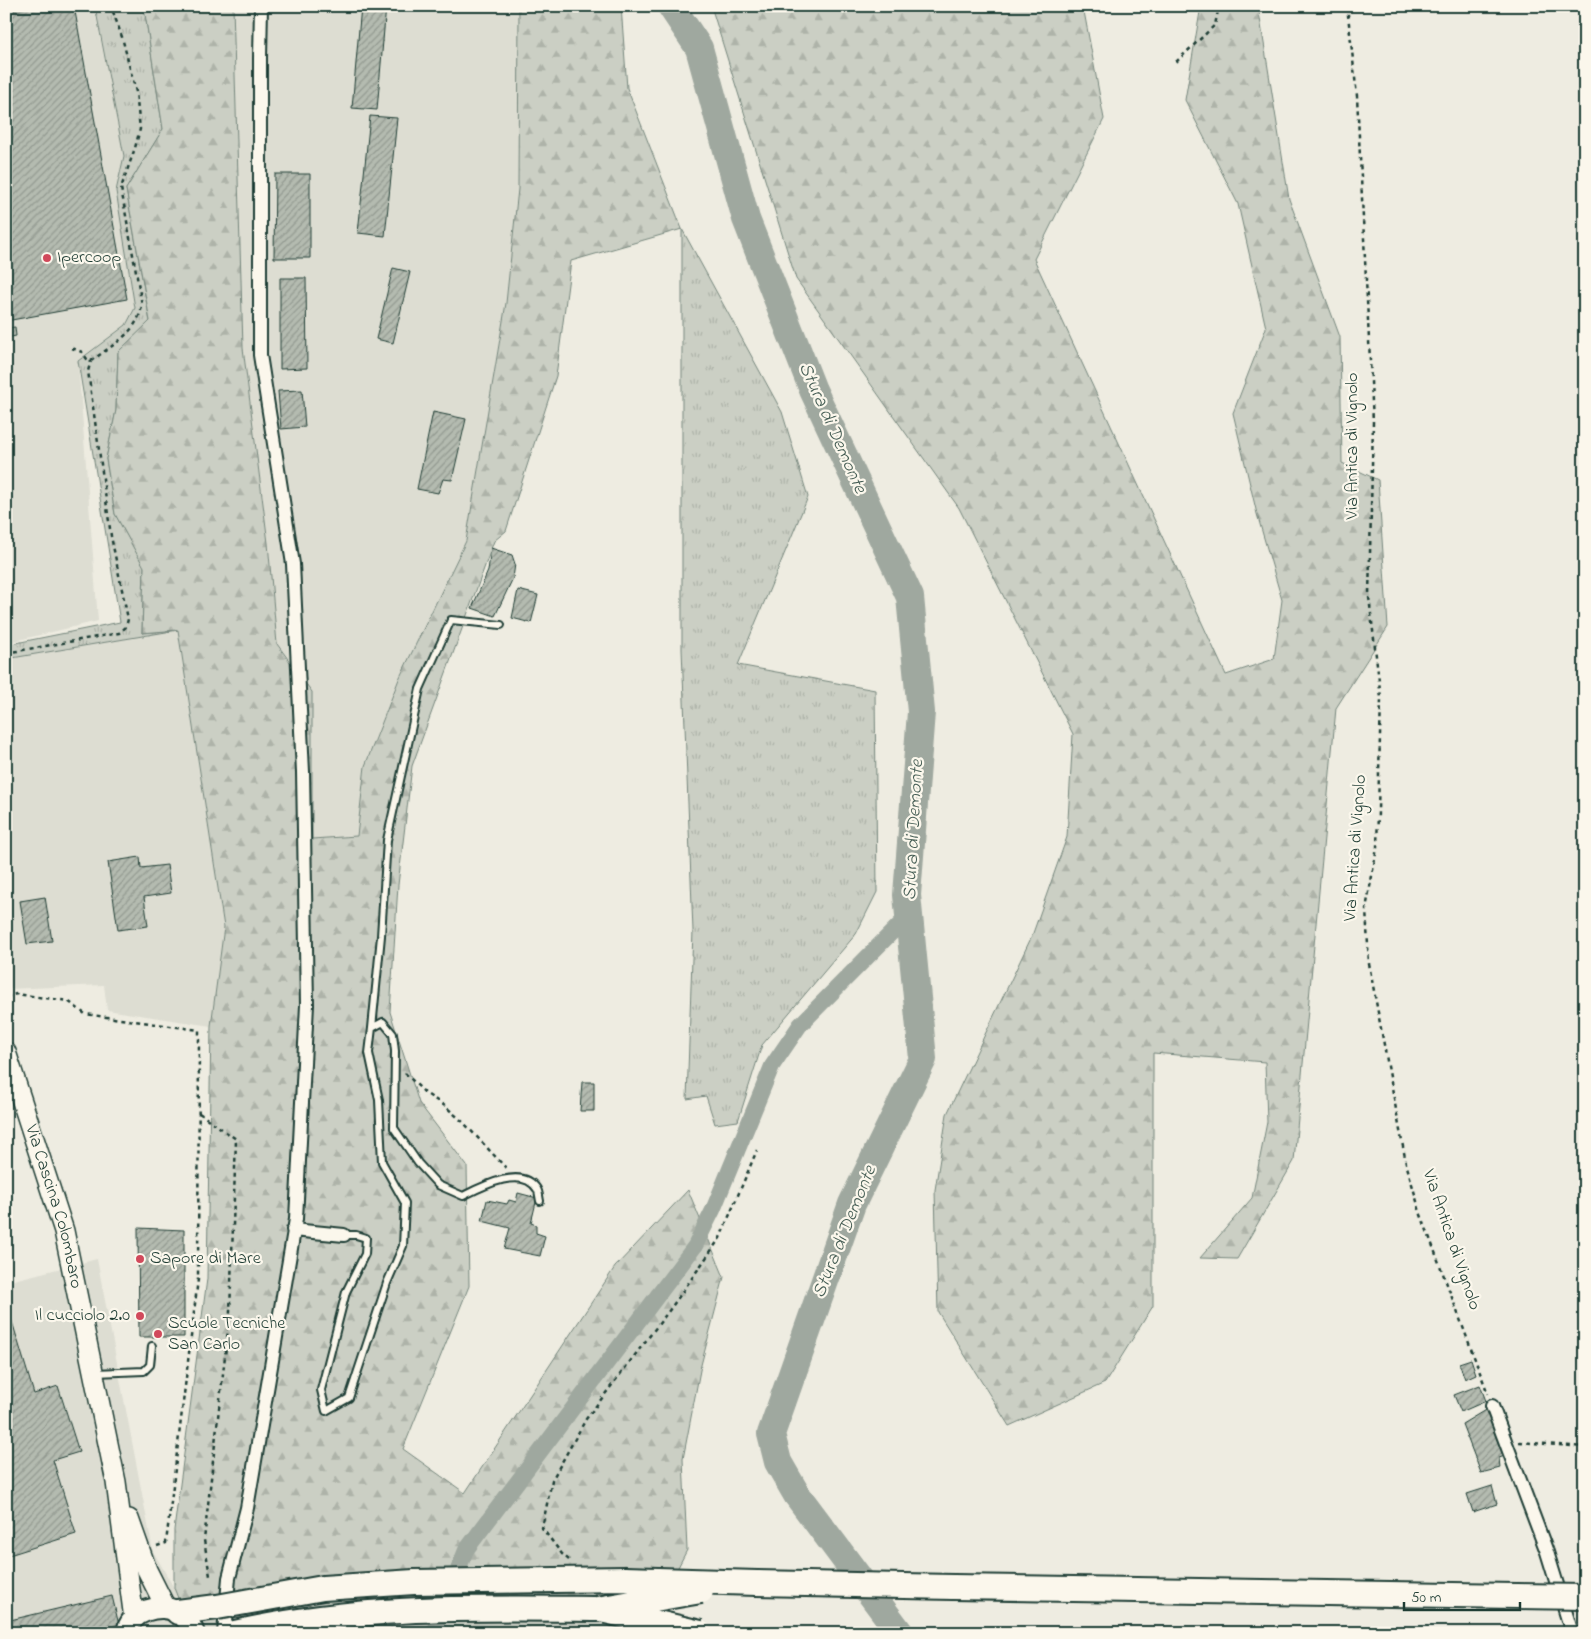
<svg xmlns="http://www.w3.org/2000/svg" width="1591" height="1639" font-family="'Indie Flower',sans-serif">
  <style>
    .built { fill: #ddddd2 }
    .grass { fill: url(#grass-tufts); stroke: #75867c }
    .forest { fill: url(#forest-firs); stroke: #75867c }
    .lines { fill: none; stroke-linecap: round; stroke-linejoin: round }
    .canal { stroke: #9fa89f; stroke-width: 16 }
    .river { stroke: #9fa89f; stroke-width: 28 }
    .building { fill: url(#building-hatch); stroke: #1f3d34 }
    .lane-casing { stroke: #1f3d34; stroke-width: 10 }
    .street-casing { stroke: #1f3d34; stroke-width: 16 }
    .secondary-casing { stroke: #1f3d34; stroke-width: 22 }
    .primary-casing { stroke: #1f3d34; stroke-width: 24 }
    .highway-casing { stroke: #1f3d34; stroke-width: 28 }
    .path { stroke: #1f3d34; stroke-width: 2.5; stroke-dasharray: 4 4; stroke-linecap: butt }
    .lane { stroke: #fbf7ec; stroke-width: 6 }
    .street { stroke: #fbf7ec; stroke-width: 12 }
    .secondary { stroke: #fbf7ec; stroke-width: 19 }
    .primary { stroke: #fbf7ec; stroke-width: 20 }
    .highway { stroke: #fbf7ec; stroke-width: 24 }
    .highway-bridge-casing { stroke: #1f3d34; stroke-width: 28; stroke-linecap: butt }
    .highway-bridge { stroke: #fbf7ec; stroke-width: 24 }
    .poi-dot { fill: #d1495b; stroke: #fbf7ec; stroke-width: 2 }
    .labels { text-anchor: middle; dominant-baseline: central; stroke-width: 4.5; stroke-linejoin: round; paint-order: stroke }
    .poi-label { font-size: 18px; fill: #1f3d34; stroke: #fbf7ec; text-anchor: start }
    .street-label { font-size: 18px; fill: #1f3d34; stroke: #fbf7ec }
    .water-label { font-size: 19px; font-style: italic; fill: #455d54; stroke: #fbf7ec }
  </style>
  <defs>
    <pattern id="grass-tufts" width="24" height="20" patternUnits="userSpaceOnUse" patternTransform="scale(1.25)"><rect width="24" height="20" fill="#cbcfc4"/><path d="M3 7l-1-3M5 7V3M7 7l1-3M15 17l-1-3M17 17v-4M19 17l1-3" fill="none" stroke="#aeb3a9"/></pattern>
    <pattern id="forest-firs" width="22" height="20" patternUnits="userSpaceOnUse" patternTransform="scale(1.25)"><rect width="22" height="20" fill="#cbcfc4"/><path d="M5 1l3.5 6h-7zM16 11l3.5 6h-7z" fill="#aeb3a9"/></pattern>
    <pattern id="building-hatch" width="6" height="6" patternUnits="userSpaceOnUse" patternTransform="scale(1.25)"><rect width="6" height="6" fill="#b4bbb0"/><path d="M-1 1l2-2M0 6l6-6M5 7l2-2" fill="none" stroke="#929990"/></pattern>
  </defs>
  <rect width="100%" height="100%" fill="#eeece1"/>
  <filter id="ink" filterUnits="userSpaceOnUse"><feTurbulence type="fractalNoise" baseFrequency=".02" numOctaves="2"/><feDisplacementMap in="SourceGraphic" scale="10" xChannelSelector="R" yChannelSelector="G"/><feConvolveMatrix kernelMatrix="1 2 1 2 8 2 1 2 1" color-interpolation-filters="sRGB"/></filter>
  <g filter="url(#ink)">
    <path class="built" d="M6,6H94L124,156L116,191L135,308L126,325L78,361L98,621L6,643Z
      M233,6H519L518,189L506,303L466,541L399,679L365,766L357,836L312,839V692L277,644L268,543L243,348Z
      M178,630L224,927L211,1026L107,1010L104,985L6,989V659Z
      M97,1259L153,1551L174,1588L192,1633H6V1282Z"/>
    <path class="grass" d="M95,6H141L145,14L163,129L126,189L150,322L118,352L116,410L106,459L115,514L144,566L142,633L178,630L6,659V645L120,622L78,361L126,325L135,308L116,191L124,156Z
      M682,229L782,412L808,497L738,665L875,690L877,892L856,934L762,1045L738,1121L715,1124L706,1096L687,1099L693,931L682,649Z"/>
    <path class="forest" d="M141,6H233L243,348L268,543L277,644L312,692V839L357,836L365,766L399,679L466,541L506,303L518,189L519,6H621L627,88L682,229L571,261L556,376L506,531L494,541L412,766L398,885L390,1012L419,1103L467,1166L469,1286L403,1449L465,1493L615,1267L688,1190L724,1277L701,1365L683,1459L687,1550L644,1633H192L174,1588V1530L207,1279L211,1026L224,927L178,630L142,633L144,567L115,514L106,459L116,410L118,352L150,321L126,189L163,129L145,14Z
      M711,6H1083L1104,119L1034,259L1226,675L1274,659L1282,600L1257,514L1233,413L1266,328L1238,204L1185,100L1201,6H1258L1289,199L1340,337L1342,463L1378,480L1388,627L1336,708L1294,1161L1237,1259L1200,1258L1252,1198L1267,1122L1265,1062L1153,1053V1306L1105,1383L1009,1426L938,1312L935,1190L947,1114L1032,936L1067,837L1073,734L959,508L796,279Z"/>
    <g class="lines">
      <path class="canal" d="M433,1633L466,1550L695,1246L713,1210L772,1066L800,1025L909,915"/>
      <path class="river" d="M671,6L699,48L746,219L813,390L910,597L921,712L907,895L923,1059L852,1204L771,1434L778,1462L797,1495L900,1633"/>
    </g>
    <path class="building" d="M40,6H74L127,299L6,321V12Z
      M361,6H386L377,110L352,108Z
      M370,116L397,118L385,236L358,233Z
      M275,174H310V258H274Z
      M393,268L410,272L393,343L376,339Z
      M280,278H306L307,368L280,369Z
      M15,327L16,336L6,338V328Z
      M302,390L305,427L281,429L278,391Z
      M433,412L466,419L452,480L443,479L438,493L417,489Z
      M491,548L512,555L515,564L513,578L495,616L472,608L488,571Z
      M518,590L538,595L531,623L512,618Z
      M140,857L141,868L167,865L171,893L144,897L148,926L118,930L108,862Z
      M45,897L52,941L27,944L20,901Z
      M582,1082H594V1111H580Z
      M518,1193L537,1198L531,1223L536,1225V1233L545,1236L540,1256L504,1249L510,1228L482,1221L487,1200L507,1204L509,1200L516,1202Z
      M138,1228L184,1230V1337H139Z
      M7,1305L34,1394L58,1386L79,1452L53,1460L76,1534L6,1556Z
      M1471,1359L1476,1374L1465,1379L1459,1363Z
      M1480,1385L1486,1401L1461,1412L1454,1395Z
      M1487,1409L1505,1456L1499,1458L1500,1468L1481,1473L1462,1424Z
      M1492,1486L1497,1504L1473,1512L1467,1494Z
      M112,1596L119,1625L87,1633H6V1621Z"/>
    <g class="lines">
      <g class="lane-casing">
        <path id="lane" d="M372,1028L381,936L387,840L420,689L451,620L501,625
          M344,1235H356L366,1238L365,1254L346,1292L321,1390L326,1411L349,1398L387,1283L403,1246L405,1203L382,1162L379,1100L369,1053L372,1028L383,1022L393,1034L395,1051L394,1128L418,1163L438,1185L463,1196C481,1187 522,1165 537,1189C539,1192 539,1197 540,1201
          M95,1373L144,1371L150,1365L152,1346"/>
      </g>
      <g class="street-casing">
        <path id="street" d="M293,1230L344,1235
          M1492,1406L1547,1552L1572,1633
          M224,1633L229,1578L247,1508L296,1219L307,1005L303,772L293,564L260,355V58L261,6"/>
      </g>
      <g class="secondary-casing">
        <g id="secondary">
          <path id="s1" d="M6,1052L64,1231L116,1482L134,1619"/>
          <path d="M129,1519L147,1570L166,1608"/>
        </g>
      </g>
      <g class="primary-casing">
        <path id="primary" d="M127,1633C129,1611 161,1602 177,1612C186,1616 190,1624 194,1633"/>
      </g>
      <g class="highway-casing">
        <path id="highway" d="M757,1583L953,1587
          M178,1612L217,1607
          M235,1633C354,1605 476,1608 597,1609"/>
      </g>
      <path class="path" d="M1347,6L1357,96L1373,422L1369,597L1381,698L1377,848L1366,909L1369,964L1406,1163L1420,1212L1488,1394
        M1176,62L1215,25L1219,6
        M72,348L82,352L87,359L91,361C112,345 138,333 142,305L121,188L135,148L140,129L136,92L122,37L111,6
        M6,653L119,633L126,627L128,619L111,536L88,371L91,361
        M6,997L16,994L68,1001L85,1014L199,1030L198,1279L166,1543L157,1546
        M405,1073L425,1093L445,1106L463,1122L506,1168
        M199,1113L236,1139L230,1312L204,1540L210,1576
        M1519,1442L1585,1447
        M569,1560L562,1554L542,1528L552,1480L586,1419L671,1308L720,1238L757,1150
        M104,1633L111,1631"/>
      <use href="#lane" class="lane"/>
      <use href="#street" class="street"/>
      <use href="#secondary" class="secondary"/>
      <use href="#primary" class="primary"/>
      <use href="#highway" class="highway"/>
      <g class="highway-bridge-casing">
        <path id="highway-bridge" d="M953,1587L1585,1597
          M217,1607L323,1588L414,1582L625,1579L757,1583
          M597,1609L701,1591
          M606,1611L700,1633"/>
      </g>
      <use href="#highway-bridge" class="highway-bridge"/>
    </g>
  </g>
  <g class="poi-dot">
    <circle cx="47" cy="258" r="5"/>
    <circle cx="140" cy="1259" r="5"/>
    <circle cx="140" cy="1316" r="5"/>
    <circle cx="158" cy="1334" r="5"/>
  </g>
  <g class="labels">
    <g class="poi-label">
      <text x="57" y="258">Ipercoop</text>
      <text x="150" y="1259">Sapore di Mare</text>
      <text x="130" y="1316" text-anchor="end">Il cucciolo 2.0</text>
      <text x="168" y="1324">Scuole Tecniche<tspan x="168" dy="21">San Carlo</tspan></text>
    </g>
    <g class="street-label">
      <text transform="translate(1353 446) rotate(-90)">Via Antica di Vignolo</text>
      <text transform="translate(1356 848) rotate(-86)">Via Antica di Vignolo</text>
      <text stroke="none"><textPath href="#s1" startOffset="162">Via Cascina Colombaro</textPath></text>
      <text transform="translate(1451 1240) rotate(71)">Via Antica di Vignolo</text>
    </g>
    <g class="water-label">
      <text transform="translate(832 428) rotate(66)">Stura di Demonte</text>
      <text transform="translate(914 830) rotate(-87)">Stura di Demonte</text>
      <text transform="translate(845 1232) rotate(-68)">Stura di Demonte</text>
    </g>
  </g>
  <rect width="1591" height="1639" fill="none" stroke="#fbf7ec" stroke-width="25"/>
  <rect x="12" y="12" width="1566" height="1614" fill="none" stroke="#1f3d34" stroke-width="2" filter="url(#ink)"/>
  <path d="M1404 1602v8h116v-8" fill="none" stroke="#1f3d34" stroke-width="2.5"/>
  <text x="1411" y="1602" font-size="15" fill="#1f3d34" stroke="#fbf7ec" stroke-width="4" paint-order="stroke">50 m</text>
</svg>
